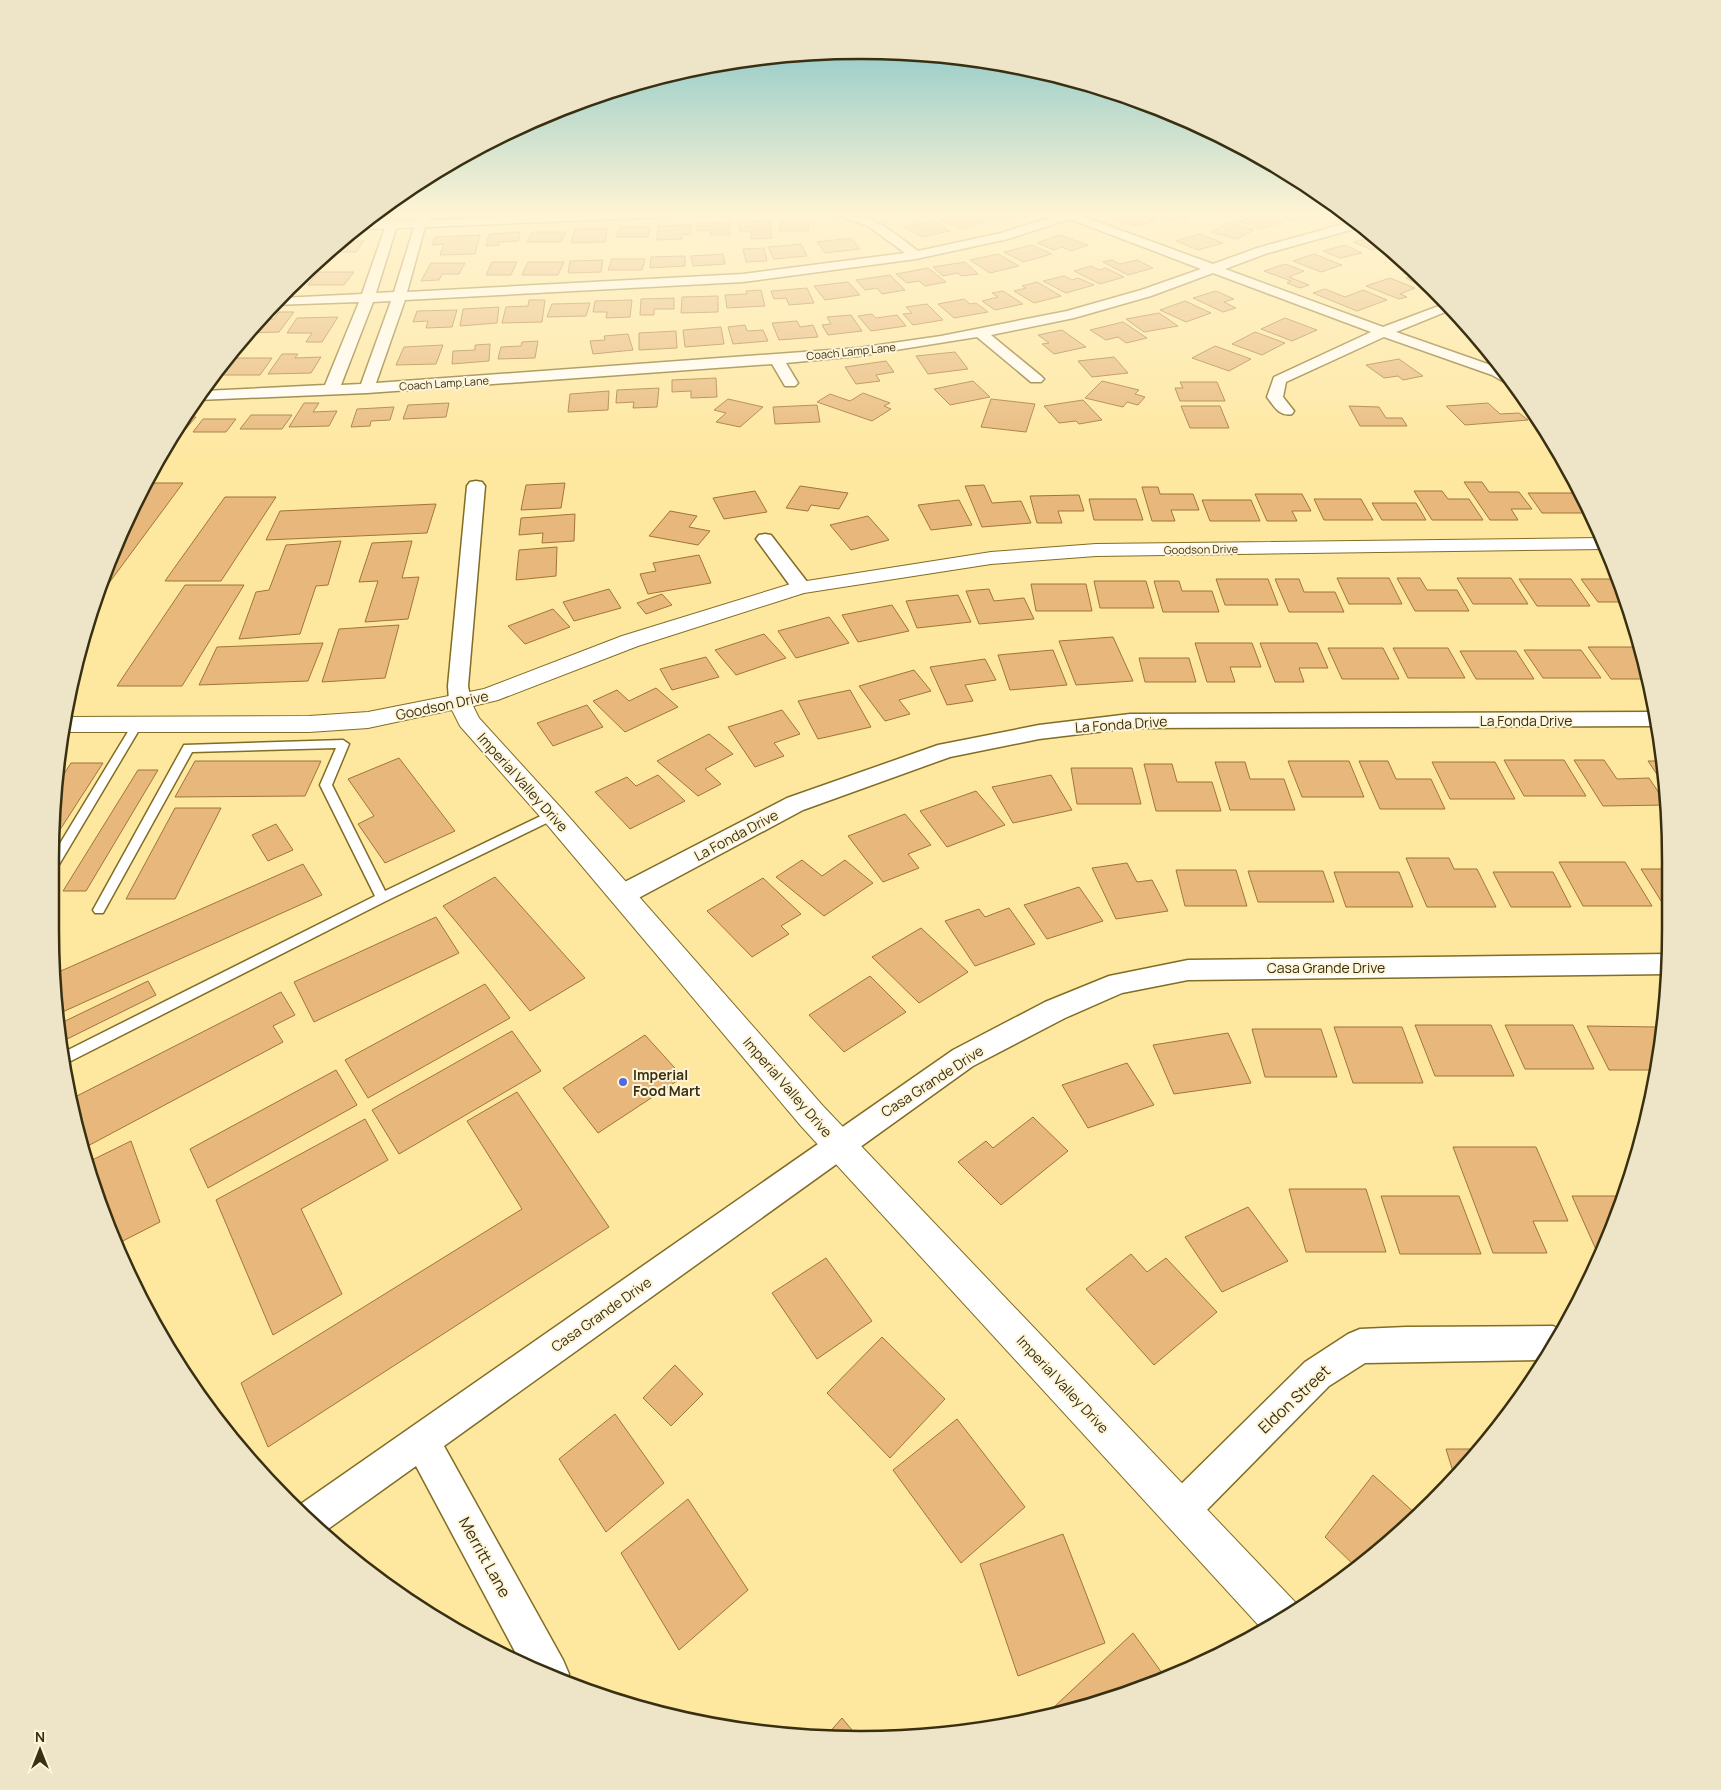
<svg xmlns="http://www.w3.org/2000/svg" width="1721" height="1790" font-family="Manrope,sans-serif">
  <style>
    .building { fill: #e7b77b; stroke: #a17539 }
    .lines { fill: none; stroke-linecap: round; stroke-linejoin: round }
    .service-casing { stroke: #826d24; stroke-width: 3 }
    .minor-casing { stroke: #826d24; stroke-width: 3 }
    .tertiary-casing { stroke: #826d24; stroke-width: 2 }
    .service { fill: #fff; fill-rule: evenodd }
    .minor { fill: #fff; fill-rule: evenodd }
    .tertiary { fill: #fff; fill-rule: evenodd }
    .poi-dot { fill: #5669df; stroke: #fef5d9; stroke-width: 2 }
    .labels { text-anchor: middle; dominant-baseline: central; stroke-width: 4; stroke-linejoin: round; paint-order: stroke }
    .far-street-label { font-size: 11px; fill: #393012; stroke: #fef5d9 }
    .street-label { font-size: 14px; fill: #393012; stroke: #fef5d9 }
    .poi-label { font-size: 14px; font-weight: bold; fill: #393012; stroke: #fef5d9; text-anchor: start }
    .near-street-label { font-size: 16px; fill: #393012; stroke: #fef5d9 }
    .rim { fill: none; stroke: #393012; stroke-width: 2.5 }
  </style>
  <rect width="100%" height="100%" fill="#fee79f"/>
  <path class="building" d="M967,213L986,222L960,229L941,220Z
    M975,213H1007L1013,216L991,221Z
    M1129,213H1135L1157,220L1135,226L1113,219Z
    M1185,213L1179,215L1188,218L1176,222L1155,214Z
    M1274,213H1311L1316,215L1293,221Z
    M1262,214L1283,222L1261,229L1239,221Z
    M770,221L772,238L751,239V232H739V222Z
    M932,221L950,231L922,237L904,227Z
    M730,222V235H710L711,230L697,231V223Z
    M781,222H809L808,231H779Z
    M1228,223L1254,230L1237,239L1211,232Z
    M691,225V234L682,235V239L657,240L658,226Z
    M620,227H651L648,237H616Z
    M608,228L605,242L571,243L575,229Z
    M520,232L518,241L499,242V245L486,246L489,234Z
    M532,232H566L561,242H527Z
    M1200,234L1223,243L1198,250L1176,241Z
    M480,235L475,254L440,255L444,244L432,245L435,237Z
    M1060,235L1088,245L1071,251L1062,247L1054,250L1037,243Z
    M1375,237L1395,251L1391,252L1381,248L1372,250L1353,242Z
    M851,238L860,249L825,253L817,242Z
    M342,241H364L356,252H331Z
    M801,244L807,256L774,259L768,247Z
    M1032,245L1052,254L1023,262L1004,252Z
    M1345,245L1362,253L1340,258L1323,251Z
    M764,248L767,261L746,262L743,249Z
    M723,254L725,264L693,266L691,256Z
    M998,254L1019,266L990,273L970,260Z
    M1314,254L1342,265L1321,272L1293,261Z
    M685,256V266L650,268L651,257Z
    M612,259H645L642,270H608Z
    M603,260L601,272L568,273L570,261Z
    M1112,260L1120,264L1137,260L1153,268L1128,275L1103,262Z
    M492,262H517L511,275H486Z
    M528,262H564L558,275H522Z
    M965,262L978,274L961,276L958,273L943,276L933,267Z
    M431,263H465L459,274H442L439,280L421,281Z
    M1285,264L1304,271L1289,277L1309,285L1300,288L1287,283L1291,281L1264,271Z
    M1091,266L1099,270L1106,268L1124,277L1100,284L1074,271Z
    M928,268L946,282L925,286L919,281L907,283L896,274Z
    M1413,271L1426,285L1420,286L1406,278L1412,277L1403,273Z
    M318,272H354L344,285H308Z
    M890,275L905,290L882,294L877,288L865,290L856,280Z
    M1064,276L1072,280L1078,278L1094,285L1066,293L1043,281Z
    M1390,278L1415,288L1400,294L1407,297L1399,299L1366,286Z
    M848,282L860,295L825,300L814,286Z
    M1037,282L1061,296L1034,303L1014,291L1026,288L1022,286Z
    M807,288L814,303L789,305L786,298L774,299L771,291Z
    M1325,289L1345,297L1363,290L1387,300L1357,311L1313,293Z
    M761,290L765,306L727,308L725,295L747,294L746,291Z
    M1003,291L1023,304L995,310L982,301L998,297L992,293Z
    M1216,291L1234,299L1224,302L1236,308L1223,312L1193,298Z
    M718,296V312L681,313L682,297Z
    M674,298V309H654V315H640L641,299Z
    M964,299L970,304L976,303L988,312L954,318L938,304Z
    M529,300H545L542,322L502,323L506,307L528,306Z
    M632,300L630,317L606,318L607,312H593L595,301Z
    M1185,301L1211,313L1186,322L1160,310Z
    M590,303L586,316L547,317L552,304Z
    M927,304L943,320L913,325L903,314L912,313L906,307Z
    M499,307L497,323L460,326L463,309Z
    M457,310L452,327L426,328L428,321L413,322L417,311Z
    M279,312H294L279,332L246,333L259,319H274Z
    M1159,313L1178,326L1144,332L1126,319Z
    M872,314L876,318L897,315L906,326L871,331L858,316Z
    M851,315L862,331L828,335L822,325L831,324L827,317Z
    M338,317L322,342H306L312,333H287L297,318Z
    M1285,318L1317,330L1292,341L1261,329Z
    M797,321L800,327L813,325L818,337L779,340L772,323Z
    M1123,322L1147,338L1126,343L1118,337L1106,340L1090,330Z
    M745,325L747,331L763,330L768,341L733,344L728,327Z
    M721,327L724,344L685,347L683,330Z
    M1062,330L1086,347L1054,354L1042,344L1049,343L1038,335Z
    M676,331L677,348L639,350V333Z
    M1255,332L1285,343L1262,355L1232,344Z
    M628,334L633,350L593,354L590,341L605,340L604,336Z
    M538,341L535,358L498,359L501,347L521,346L522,342Z
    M490,344L489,361L452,364L453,351L475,350V345Z
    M443,345L436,364L396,365L404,347Z
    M1215,346L1251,359L1229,371L1192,358Z
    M955,352L968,369L928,374L916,356Z
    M282,354H298L295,358L321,357L311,373L268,374Z
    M1114,357L1128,373L1092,377L1078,361Z
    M230,358H272L260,375H216Z
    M1399,359L1423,376L1403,380L1398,376L1384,378L1366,365Z
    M886,361L894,372L876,375L880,381L856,384L845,367Z
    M716,378L717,397L691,398V391L672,392V380Z
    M973,381L990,397L950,405L934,389Z
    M1102,381L1139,390L1135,394L1145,397L1138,405L1127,402L1123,407L1085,398Z
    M1180,382H1217L1225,401H1180L1175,388H1183Z
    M659,388L657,407L633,408L634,402L616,403L617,390Z
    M609,391L608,410L568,412L570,394Z
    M863,393L890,403L884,406L891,409L872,421L817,402L830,394L850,401Z
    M728,399L763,407L740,427L716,422L726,413L714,410Z
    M991,399L1035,404L1026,432L981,427Z
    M1083,400L1102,420L1079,424L1076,421L1059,423L1044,406Z
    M304,403H319L313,412L337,411L329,426L289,427Z
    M449,403L446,417L403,419L408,405Z
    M1488,403L1500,414L1519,413L1528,420L1465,425L1446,406Z
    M817,405L820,422L775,424L773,407Z
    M1181,406H1220L1229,428H1190Z
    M1349,406L1379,407L1386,418H1402L1407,426H1360Z
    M394,407L390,420L371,421L370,426L351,427L357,409Z
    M251,415H292L282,429H240Z
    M186,417H196L184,431H176Z
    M203,419H236L226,432H193Z
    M1464,482H1482L1489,492H1519L1532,509H1511L1518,520H1490Z
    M148,483H183L92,606L142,491Z
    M565,483L561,508L521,510L526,485Z
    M984,485L992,503L1021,501L1031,523L982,527L965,486Z
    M800,486L848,493L839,509L811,505L808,511L786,508Z
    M1142,487H1158L1160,494H1193L1199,510H1171L1175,521H1152Z
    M755,491L767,512L724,519L713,498Z
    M1414,491H1442L1448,499H1469L1483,520H1432Z
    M1528,493H1579L1589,506L1592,513H1542Z
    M1255,494H1302L1311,511H1292L1297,521H1267Z
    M1079,495L1084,511H1058L1062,523H1037L1030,496Z
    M225,497H276L221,581H165Z
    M1089,499H1136L1143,520H1094Z
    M1314,499H1361L1373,520H1324Z
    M959,500L972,525L931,530L918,505Z
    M1202,500H1251L1260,521H1210Z
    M1372,503H1416L1426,520H1382Z
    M436,504L427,533L266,540L280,511Z
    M670,511L697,516L689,527L710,531L698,545L649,536Z
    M575,514L574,541L542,543L543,533L519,535L521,518Z
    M868,516L889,540L851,550L830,525Z
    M341,541L328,585L316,586L300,634L239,639L256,592L269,590L286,545Z
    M412,541L402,578L419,577L408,619L365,622L378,581L359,582L372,543Z
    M557,547L556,576L516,580L519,550Z
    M699,555L711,583L648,594L640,574L656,571L653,563Z
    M1337,578H1389L1402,604H1349Z
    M1397,578H1420L1427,590H1457L1469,611H1415Z
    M1457,578H1511L1528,604H1473Z
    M1216,579H1268L1278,605H1225Z
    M1275,579H1299L1304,592H1335L1344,612H1289Z
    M1519,579H1571L1590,606H1537Z
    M1581,579H1616L1625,602H1598Z
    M1094,581H1146L1154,608H1100Z
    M1154,581H1179L1182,591H1212L1219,612H1163Z
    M1031,584H1086L1092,611H1036Z
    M185,585H244L182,686H117Z
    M609,589L621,608L574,621L563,602Z
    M989,589L994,601L1024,598L1034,619L979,624L966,591Z
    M662,594L672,605L646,614L637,603Z
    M958,595L971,622L917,628L906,601Z
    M892,605L909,631L858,642L842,615Z
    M553,609L570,627L525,644L508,626Z
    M829,617L849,643L796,658L778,631Z
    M399,625L385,678L322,682L339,629Z
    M764,634L786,658L736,675L715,650Z
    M1113,637L1133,681L1076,685L1059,641Z
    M323,643L308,681L199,685L217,647Z
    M1195,643H1252L1261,667H1230L1235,682H1207Z
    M1260,643H1317L1328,668H1299L1304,682H1275Z
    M1588,647H1642L1648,679H1611Z
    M1328,648H1383L1399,679H1342Z
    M1393,648H1448L1465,678H1408Z
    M1053,650L1067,685L1010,690L998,655Z
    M1524,650H1581L1601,678H1543Z
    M1460,651H1516L1534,679H1476Z
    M706,657L719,677L672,690L660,669Z
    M1139,658H1189L1196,682H1145Z
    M985,659L996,680L965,685L973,701L947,705L930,667Z
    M914,670L931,691L899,700L910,714L885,721L859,686Z
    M656,688L678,707L625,732L593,701L617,690L629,701Z
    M850,690L871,727L818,739L798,701Z
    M587,705L603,727L553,746L537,723Z
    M782,710L800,734L774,743L784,756L755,767L728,727Z
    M709,734L733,754L705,769L721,784L698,796L657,761Z
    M399,758L455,831L385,863L358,824L374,816L348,779Z
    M1504,760H1564L1586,796H1524Z
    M1574,760H1604L1617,779L1649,778L1667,805L1603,806Z
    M195,761H321L305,796L175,797Z
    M1288,761H1349L1364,797H1302Z
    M1359,761H1388L1396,779H1431L1445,809H1380Z
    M1648,761H1662L1666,788Z
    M1215,762H1245L1250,779H1284L1295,810H1230Z
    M1432,762H1495L1515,799H1450Z
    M71,763H103L54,839L56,786Z
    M1144,764H1172L1177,782H1212L1221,811H1156Z
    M1071,768H1132L1141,804H1077Z
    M138,770H158L86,891H63Z
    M658,775L685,801L630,829L595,792L627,777L636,786Z
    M1051,775L1072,810L1013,823L992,787Z
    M976,791L1005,825L947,847L920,811Z
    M175,808H221L175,899H126Z
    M905,814L931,845L908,854L919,868L883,882L848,836Z
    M276,824L293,850L268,861L252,835Z
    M1406,858H1449L1454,869H1477L1496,907H1427Z
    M802,860L822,876L845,860L873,883L824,916L776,877Z
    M1559,862H1625L1652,906H1583Z
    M1127,863L1137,882L1152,880L1168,911L1116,919L1092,868Z
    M303,864L322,895L58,1014L54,974Z
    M1641,869H1669V904H1663Z
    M1176,870H1236L1247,906H1185Z
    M1248,871H1323L1334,902H1258Z
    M1334,872H1399L1413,907H1346Z
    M1493,872H1553L1571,907H1511Z
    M495,877L585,978L530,1011L443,906Z
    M763,878L801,914L781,926L789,934L752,957L707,911Z
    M1079,887L1103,921L1047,939L1024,905Z
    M1009,908L1035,944L975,966L945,921L979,909L985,917Z
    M436,917L459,953L314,1022L294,982Z
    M921,928L968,972L919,1003L872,957Z
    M870,976L906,1012L844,1052L809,1015Z
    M148,981L156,995L61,1042L59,1024Z
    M485,984L510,1018L368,1098L345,1060Z
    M281,992L295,1015L273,1026L283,1042L84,1148L69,1100Z
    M1415,1025H1491L1514,1076H1435Z
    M1505,1025H1573L1594,1069H1525Z
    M1587,1026L1656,1027L1661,1035L1655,1070H1609Z
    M1334,1027H1402L1423,1083H1353Z
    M1252,1029H1321L1337,1077H1265Z
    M512,1031L541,1071L399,1154L372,1110Z
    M1228,1033L1251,1083L1174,1094L1153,1045Z
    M645,1035L683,1077L598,1133L563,1088Z
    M1127,1063L1154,1105L1088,1128L1062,1085Z
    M336,1070L357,1105L208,1188L190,1149Z
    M517,1092L609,1227L268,1447L241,1383L522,1209L467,1121Z
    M1033,1117L1068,1151L1001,1205L958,1162L986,1141L993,1148Z
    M365,1119L388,1160L301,1209L342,1294L273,1335L216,1200Z
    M131,1141L160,1222L115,1245L88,1162Z
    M1453,1147H1536L1568,1221H1533L1547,1253H1493Z
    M1289,1189H1366L1386,1252H1306Z
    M1381,1196H1459L1481,1254H1400Z
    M1572,1196H1622L1600,1254H1598Z
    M1248,1207L1288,1261L1222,1292L1185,1237Z
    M1131,1254L1147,1272L1166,1258L1217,1312L1154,1365L1086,1289Z
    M826,1258L872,1321L817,1359L772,1293Z
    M141,1281L156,1323L135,1284Z
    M882,1337L945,1399L890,1458L827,1393Z
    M675,1365L703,1394L671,1426L643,1398Z
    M615,1414L664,1483L606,1532L559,1459Z
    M957,1419L1025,1507L961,1563L893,1470Z
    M1446,1449H1481L1455,1478Z
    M1373,1475L1418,1516L1358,1569L1325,1537Z
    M688,1499L748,1590L679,1650L621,1553Z
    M1063,1534L1105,1643L1018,1676L980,1564Z
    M1133,1633L1165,1677L1071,1712L1059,1714L1054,1707Z
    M842,1718L857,1736L827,1735Z"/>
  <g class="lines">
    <g class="service-casing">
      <path id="service" d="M137,721L142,725L57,868L52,869L53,855L132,725Z
        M343,740L349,744L332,785L385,891L549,812H557L559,815L557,818L386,901L63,1065L62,1053L375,896L320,785L336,748L192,752L103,913H95L93,910L184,745Z"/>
    </g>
    <g class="minor-casing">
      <path id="minor" d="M585,213H672L666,217L425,227L407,292L743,274L905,253L868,226L840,216L838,213C873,213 891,231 918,251L1001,233L1059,215L1058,213H1084L1082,216L1213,264L1257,248L1354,221L1361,227L1265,254L1225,269L1383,327L1444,304L1450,310L1396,332L1502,369L1506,371L1514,384L1506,383L1492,375L1384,337L1286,382L1283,397L1294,411L1292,414C1279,417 1274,406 1267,397L1274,377L1371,332L1213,273L1151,296L1074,318L991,335L1041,376L1044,379L1041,382H1031L977,337L858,356L786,363L798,383L795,386H785L772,364L367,393L198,400L204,391L325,385L359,302L273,305L281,298L362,294L387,222H395L397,225L376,293L394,292L416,221ZM1070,219L1201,269L1141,290L1067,311L941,336L858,348L376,383L405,300L743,282L916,259L1008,239ZM391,301L361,384L341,385L373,302Z
        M476,481L482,482L485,486L468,686L471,702L468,707L460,709L452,707L449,702L448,686L467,486L470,482Z
        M765,534L771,535L808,583L811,587L808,591L801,593L794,591L756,539L759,535Z
        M1653,712L1655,726L1130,728L1039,739L950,757L803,810L631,902L622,904L613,902L610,895L613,888L787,798L938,745L1039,725L1130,714Z
        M1669,954V974L1188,980L1122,993L1065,1018L973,1066L444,1446L563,1660L569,1674L566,1682L520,1661L416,1466L321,1534L295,1508L953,1050L1045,1002L1109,976L1188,960Z
        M1553,1326L1561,1330L1543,1360L1365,1363L1329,1386L1194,1523L1181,1528L1168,1523L1163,1510L1168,1497L1305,1362L1348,1334L1360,1329L1406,1327Z"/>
    </g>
    <g class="tertiary-casing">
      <path id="tertiary" d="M419,213H433L425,227L354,230L361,223L415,220Z
        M1601,538L1605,549L1096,556L991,564L804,593L638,646L498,700L473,706L479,718L562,809L823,1106L1296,1603L1298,1607L1262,1629L801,1126L544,821L460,726L452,710L368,728L309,732H62L66,717L309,716L368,712L484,689L622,636L794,583L991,552L1096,544Z"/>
    </g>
    <use href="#service" class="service"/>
    <use href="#minor" class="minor"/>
    <use href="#tertiary" class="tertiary"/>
  </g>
  <linearGradient id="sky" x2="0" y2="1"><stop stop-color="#7bc2c7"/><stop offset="0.46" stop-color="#fff4d4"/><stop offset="1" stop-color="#fff4d4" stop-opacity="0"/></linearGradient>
  <rect width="1721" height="464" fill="url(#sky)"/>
  <circle class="poi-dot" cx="623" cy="1082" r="5"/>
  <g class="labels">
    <g class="far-street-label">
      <text transform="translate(851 351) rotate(-6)">Coach Lamp Lane</text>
      <text transform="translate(444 383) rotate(-4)">Coach Lamp Lane</text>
      <text transform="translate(1201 549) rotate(-1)">Goodson Drive</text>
    </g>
    <g class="street-label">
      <text transform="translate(442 705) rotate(-12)">Goodson Drive</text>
      <text x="1526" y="720">La Fonda Drive</text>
      <text transform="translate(1121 724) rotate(-4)">La Fonda Drive</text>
      <text transform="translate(523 782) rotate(48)">Imperial Valley Drive</text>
      <text transform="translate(736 835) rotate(-28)">La Fonda Drive</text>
      <text x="1326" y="967">Casa Grande Drive</text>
      <text transform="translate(932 1081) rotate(-33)">Casa Grande Drive</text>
      <text transform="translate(788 1087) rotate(49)">Imperial Valley Drive</text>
      <text transform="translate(601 1314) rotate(-35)">Casa Grande Drive</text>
      <text transform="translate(1063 1384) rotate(47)">Imperial Valley Drive</text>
    </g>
    <g class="poi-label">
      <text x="633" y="1074">Imperial<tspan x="633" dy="16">Food Mart</tspan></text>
    </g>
    <g class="near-street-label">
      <text transform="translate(1294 1399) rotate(-43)">Eldon Street</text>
      <text transform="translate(485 1557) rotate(61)">Merritt Lane</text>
    </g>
  </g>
  <path d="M0 0H1721V1790H0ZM860 59H861A801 801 0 0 1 1662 860V930A801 801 0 0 1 861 1731H860A801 801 0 0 1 59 930V860A801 801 0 0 1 860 59Z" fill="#eee5c9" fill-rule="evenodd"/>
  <path class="rim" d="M860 59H861A801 801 0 0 1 1662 860V930A801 801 0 0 1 861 1731H860A801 801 0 0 1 59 930V860A801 801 0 0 1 860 59Z"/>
  <g transform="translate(40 1750)" stroke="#fef5d9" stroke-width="4" paint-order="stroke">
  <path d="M0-4L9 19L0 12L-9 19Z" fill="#393012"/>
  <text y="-8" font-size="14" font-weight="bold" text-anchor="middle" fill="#393012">N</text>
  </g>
</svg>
